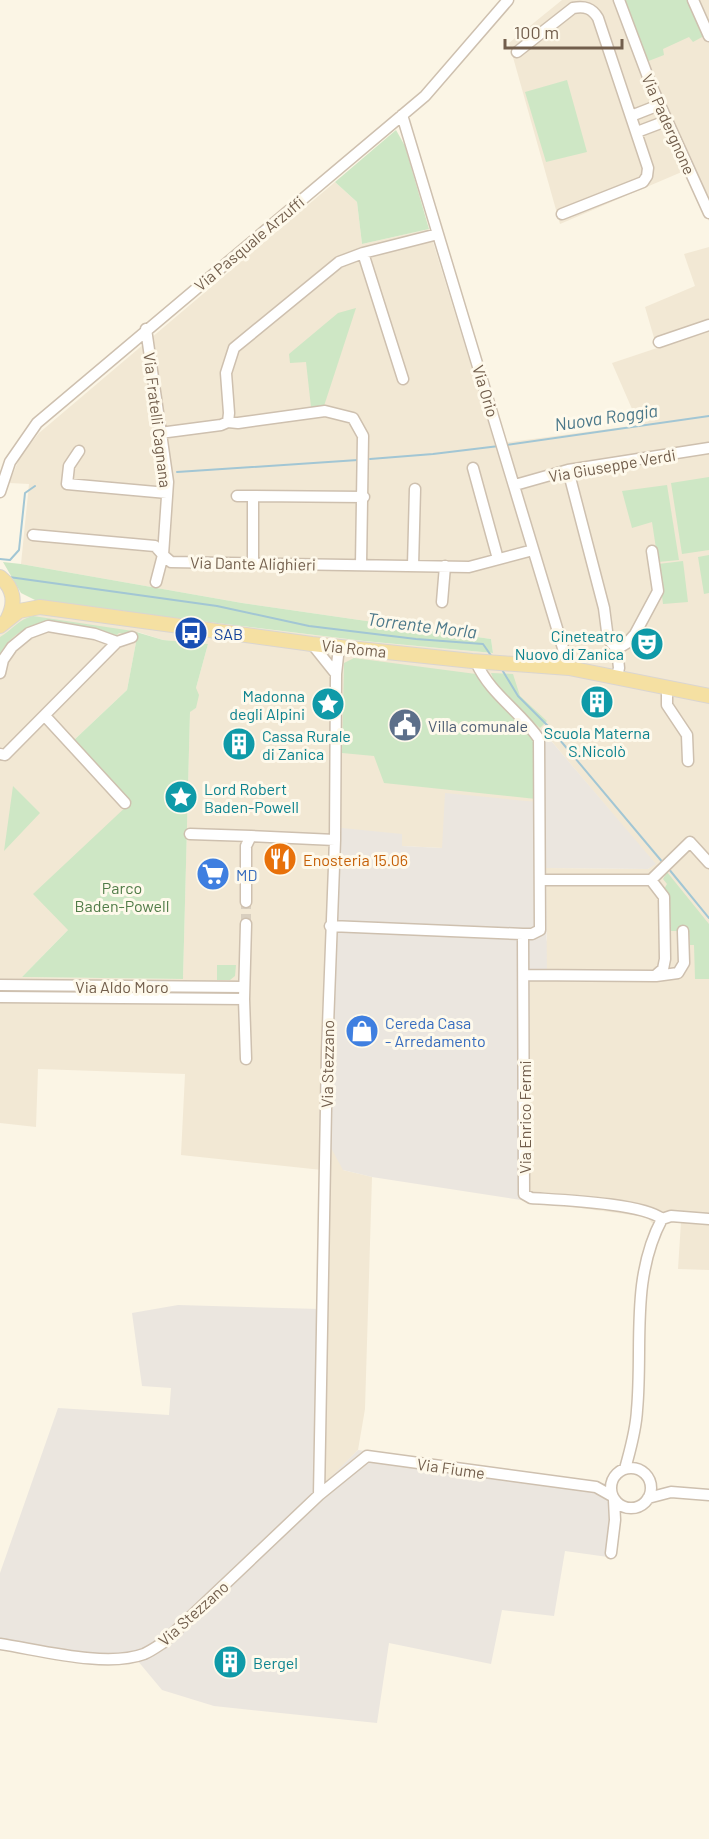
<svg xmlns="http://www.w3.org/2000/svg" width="709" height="1839" font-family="Barlow,sans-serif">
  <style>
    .residential { fill: #f2e8d4; fill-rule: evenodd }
    .industrial { fill: #ebe6df }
    .green { fill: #cee7c5 }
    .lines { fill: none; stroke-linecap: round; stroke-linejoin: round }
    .stream { stroke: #a2c6d4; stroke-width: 2 }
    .minor-tunnel { stroke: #d9cfbf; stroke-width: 10; stroke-dasharray: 10 5; stroke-linecap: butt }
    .minor-casing { stroke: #cec0af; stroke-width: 13 }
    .major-casing { stroke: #dad5d0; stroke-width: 16 }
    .minor { stroke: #fff; stroke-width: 10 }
    .major { stroke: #f5e0a2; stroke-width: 14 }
    .labels { text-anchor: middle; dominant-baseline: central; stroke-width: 6; stroke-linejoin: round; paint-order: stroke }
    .street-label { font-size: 16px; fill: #725e4c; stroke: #fef9eb }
    .transit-label { font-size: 16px; fill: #164399; stroke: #fef9eb; text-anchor: start }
    .culture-label { font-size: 16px; fill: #0d838f; stroke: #fef9eb; text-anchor: start }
    .service-label { font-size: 16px; fill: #4e5e75; stroke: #fef9eb; text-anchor: start }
    .food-label { font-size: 16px; fill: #c56008; stroke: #fef9eb; text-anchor: start }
    .shop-label { font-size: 16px; fill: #366cbe; stroke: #fef9eb; text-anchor: start }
    .park-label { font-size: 16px; fill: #517c48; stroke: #fef9eb }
    .water-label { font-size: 18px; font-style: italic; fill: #4b788a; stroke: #fef9eb }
  </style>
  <rect width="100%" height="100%" fill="#fbf5e5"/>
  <path class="residential" d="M562,0H709V221L684,171L560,224L509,43Z
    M335,182L357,202L362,244L429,229L495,444L639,425L612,363L657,348L645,307L695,286L684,254L709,247V1270L678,1269L681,1222L652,1223L647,1217L521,1200L529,1193L530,980L547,939L546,868L648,869L655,864L542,730L537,802L443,848L402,846V834L343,1170L372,1177L365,1409L358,1450L325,1484L316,1445L322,1170L181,1155L185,1074L38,1069L36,1127L0,1123V626L37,601L364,641L493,653L491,639L242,603L21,564L29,484L9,483L20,457L39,433ZM138,632L163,640L208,644L196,688V708L190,711L183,979L22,977L68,930L130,803L73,741L127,690Z"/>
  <path class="industrial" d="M541,729L656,864L648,869L546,868L547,980L530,981L529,1193L521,1200L372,1177L343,1170L319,1126L332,827L402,834V846L442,848L445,793L537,802Z
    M178,1305L320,1309L316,1445L325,1483L358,1450L616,1485L608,1557L565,1551L554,1616L502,1610L491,1664L389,1643L377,1723L214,1706L162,1690L137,1660L119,1664L64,1661L0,1649V1573L58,1408L169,1415L171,1388L142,1386L132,1313Z"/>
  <path class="green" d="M626,0H688L704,36L693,42L689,37L663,49L664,55L646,62L623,1Z
    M567,80L587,152L546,162L525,92Z
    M396,130L405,146L429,229L362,244L357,202L335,182Z
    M356,308L324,406L311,407L306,362L290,363L289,354L338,313Z
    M709,477V550L682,554L671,483Z
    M667,485L679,560L658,562L652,522L632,528L622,491Z
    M709,555V593L704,594L698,557Z
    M683,561L688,602L663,604L658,564Z
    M3,562L21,564L242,603L491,639L493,653L364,641L37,601L21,593Z
    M33,616L133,631L163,640L208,644L196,688L199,695L196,708L190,712L183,979L22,977L68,930L33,894L130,803L73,741L127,690L137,637L119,633L117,635C77,627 25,608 0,654V637C12,630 19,619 33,616Z
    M354,658L476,674L535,739L536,799L384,783L374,756L342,753L344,663Z
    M491,673L513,674L520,696L547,721L540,728C522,711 499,697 491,673Z
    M13,786L40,813L4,851Z
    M667,872L709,924V979H695L694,945H690L689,931H671L670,917H666L663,891L667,884L663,879Z
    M217,965H236L235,976L230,980H217Z"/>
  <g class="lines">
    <path class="stream" d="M507,445L709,416
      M370,459L433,454L499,446
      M177,472L358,460
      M0,559L10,560L19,550L25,493L35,486
      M9,577L217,606L309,626L416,639L483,644L492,657
      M501,668L518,696L549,727L664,864
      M668,868L709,918"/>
    <path class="minor-tunnel" d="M246,924V902"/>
    <g class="minor-casing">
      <path id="minor" d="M619,0L651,85L709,213
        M693,0L709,36
        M517,52L573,8C585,6 592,8 598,18L648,168L647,176L643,182L562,214
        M402,115L569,668
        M631,116L659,105
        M637,132L666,121
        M363,253L403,379
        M146,329L168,482L163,555L156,582
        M659,342L709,325
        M228,422L229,413L226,373L234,348L339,262L363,253L438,234
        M160,433L221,425L228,422L238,423L325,411L353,418L363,436L361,565
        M79,451L69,466L67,484L167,493
        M473,468L498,559
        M568,470L604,608L608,639L617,649L619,668L617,676
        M515,485L568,470L709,448
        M0,492L10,462L37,423L425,96L508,0
        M237,496H253
        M33,535L155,546L163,555L171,562L469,567L533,550
        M253,563V496L364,497
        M413,566L415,489
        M442,602L445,566
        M312,644L336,674
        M617,649L627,643L635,634L658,591L652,551
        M0,673L3,660L12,647L29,633L48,626L95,634L117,642L132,637
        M667,687V705L687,735L688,761
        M45,716L125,803
        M0,754L5,755L117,642
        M190,834L251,836
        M540,880H651L690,842L709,863
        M246,902V846L251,836L335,840
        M246,924L244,999L246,1059
        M330,926L523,934H532L540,930L539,739C520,711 490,694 476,662
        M523,934L524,1194L531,1198C558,1200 643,1203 662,1219
        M524,975L655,976L663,969L665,959L664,897L651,880
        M656,976L678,973L684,963L683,931
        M0,985L244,987
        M0,997L244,999
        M611 1488a20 20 0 1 1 40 0a20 20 0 1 1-40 0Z
        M625,1469C630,1450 636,1431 637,1410C643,1346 630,1279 662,1219L671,1216L709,1219
        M319,1495L327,1052L335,840L336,674L339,647
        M648,1498L671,1492L709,1495
        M611,1553L615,1520L614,1500
        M0,1644C40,1650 106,1668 144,1654C151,1651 158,1646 164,1642L319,1495L367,1456L596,1487L612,1496"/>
    </g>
    <g class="major-casing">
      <path id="major" d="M0,577C14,588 16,602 8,618
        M0,626L19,611L40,607L312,644L472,661L569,668L709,696"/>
    </g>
    <use href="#minor" class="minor"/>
    <use href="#major" class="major"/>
  </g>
  <defs>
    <g id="bus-disc" transform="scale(1.725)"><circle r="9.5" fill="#1a4fb4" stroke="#fef9eb"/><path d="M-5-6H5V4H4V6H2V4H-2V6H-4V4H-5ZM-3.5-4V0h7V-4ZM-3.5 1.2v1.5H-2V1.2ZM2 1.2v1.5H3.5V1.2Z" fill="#fff"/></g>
    <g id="theatre-disc" transform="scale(1.725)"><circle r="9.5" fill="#0f9aa8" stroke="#fef9eb"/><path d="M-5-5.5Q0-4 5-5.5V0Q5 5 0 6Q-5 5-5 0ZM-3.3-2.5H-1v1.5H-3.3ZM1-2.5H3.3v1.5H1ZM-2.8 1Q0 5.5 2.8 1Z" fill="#fff"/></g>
    <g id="building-disc" transform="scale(1.725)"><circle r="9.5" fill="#0f9aa8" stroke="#fef9eb"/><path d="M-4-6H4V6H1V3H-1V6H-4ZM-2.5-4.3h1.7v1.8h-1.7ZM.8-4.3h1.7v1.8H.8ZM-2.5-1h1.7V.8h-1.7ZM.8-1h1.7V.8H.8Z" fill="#fff"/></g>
    <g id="sight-disc" transform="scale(1.725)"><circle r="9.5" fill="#0f9aa8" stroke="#fef9eb"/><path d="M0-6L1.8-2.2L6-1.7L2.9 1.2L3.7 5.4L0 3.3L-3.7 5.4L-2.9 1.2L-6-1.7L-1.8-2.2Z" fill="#fff"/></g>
    <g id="civic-disc" transform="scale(1.725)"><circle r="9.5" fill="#5c6f8a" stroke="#fef9eb"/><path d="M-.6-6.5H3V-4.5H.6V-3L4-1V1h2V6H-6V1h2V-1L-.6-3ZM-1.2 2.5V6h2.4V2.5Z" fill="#fff"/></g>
    <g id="restaurant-disc" transform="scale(1.725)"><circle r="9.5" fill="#e8710a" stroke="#fef9eb"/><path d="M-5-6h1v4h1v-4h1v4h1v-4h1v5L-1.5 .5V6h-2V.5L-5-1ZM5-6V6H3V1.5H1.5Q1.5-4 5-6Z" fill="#fff"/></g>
    <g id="supermarket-disc" transform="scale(1.725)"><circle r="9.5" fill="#3f7fe0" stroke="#fef9eb"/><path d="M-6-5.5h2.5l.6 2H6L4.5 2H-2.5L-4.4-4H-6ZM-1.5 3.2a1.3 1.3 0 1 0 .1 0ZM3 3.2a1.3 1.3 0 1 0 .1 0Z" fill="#fff"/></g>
    <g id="shop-disc" transform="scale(1.725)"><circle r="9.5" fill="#3f7fe0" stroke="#fef9eb"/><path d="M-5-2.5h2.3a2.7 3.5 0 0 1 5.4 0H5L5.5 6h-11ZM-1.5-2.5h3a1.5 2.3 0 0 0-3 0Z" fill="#fff"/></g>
  </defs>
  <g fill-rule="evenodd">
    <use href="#bus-disc" x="191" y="633"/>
    <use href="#theatre-disc" x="647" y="644"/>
    <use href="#building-disc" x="597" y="702"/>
    <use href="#sight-disc" x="328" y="704"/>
    <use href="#civic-disc" x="405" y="725"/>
    <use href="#building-disc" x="239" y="744"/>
    <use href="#sight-disc" x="181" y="797"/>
    <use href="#restaurant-disc" x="280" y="859"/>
    <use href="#supermarket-disc" x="213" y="874"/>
    <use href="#shop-disc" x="362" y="1031"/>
    <use href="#building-disc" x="230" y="1662"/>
  </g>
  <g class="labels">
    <g class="street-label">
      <text transform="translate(669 124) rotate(66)">Via Padergnone</text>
      <text transform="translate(249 243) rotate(-40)">Via Pasquale Arzuffi</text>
      <text transform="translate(486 391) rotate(73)">Via Orio</text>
      <text transform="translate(158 420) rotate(83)">Via Fratelli Cagnana</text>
      <text transform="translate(612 465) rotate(-10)">Via Giuseppe Verdi</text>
      <text transform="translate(253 563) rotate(1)">Via Dante Alighieri</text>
      <text transform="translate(354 648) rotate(6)">Via Roma</text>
      <text x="122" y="986">Via Aldo Moro</text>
      <text transform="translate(327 1064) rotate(-89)">Via Stezzano</text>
      <text transform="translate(524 1117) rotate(-90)">Via Enrico Fermi</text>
      <text transform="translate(451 1468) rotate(8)">Via Fiume</text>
      <text transform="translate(193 1613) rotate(-42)">Via Stezzano</text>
    </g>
    <g class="transit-label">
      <text x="214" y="633">SAB</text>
    </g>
    <g class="culture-label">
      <text x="624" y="635" text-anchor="end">Cineteatro<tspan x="624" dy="18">Nuovo di Zanica</tspan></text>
      <text x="305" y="695" text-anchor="end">Madonna<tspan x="305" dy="18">degli Alpini</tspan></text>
      <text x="597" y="732" text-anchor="middle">Scuola Materna<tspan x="597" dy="18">S.Nicolò</tspan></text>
      <text x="262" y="735">Cassa Rurale<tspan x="262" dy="18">di Zanica</tspan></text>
      <text x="204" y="788">Lord Robert<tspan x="204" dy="18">Baden-Powell</tspan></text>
      <text x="253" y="1662">Bergel</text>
    </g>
    <g class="service-label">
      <text x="428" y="725">Villa comunale</text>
    </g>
    <g class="food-label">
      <text x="303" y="859">Enosteria 15.06</text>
    </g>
    <g class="shop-label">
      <text x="236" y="874">MD</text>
      <text x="385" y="1022">Cereda Casa<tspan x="385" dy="18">- Arredamento</tspan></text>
    </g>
    <g class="park-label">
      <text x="122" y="887">Parco<tspan x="122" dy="18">Baden-Powell</tspan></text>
    </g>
    <g class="water-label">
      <text transform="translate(606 417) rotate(-8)">Nuova Roggia</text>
      <text transform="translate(422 625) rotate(7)">Torrente Morla</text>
    </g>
  </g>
  <path d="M505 39v9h117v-9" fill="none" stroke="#725e4c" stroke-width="3"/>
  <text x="514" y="39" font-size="18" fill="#725e4c" stroke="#fef9eb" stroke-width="4.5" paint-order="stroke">100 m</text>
</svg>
